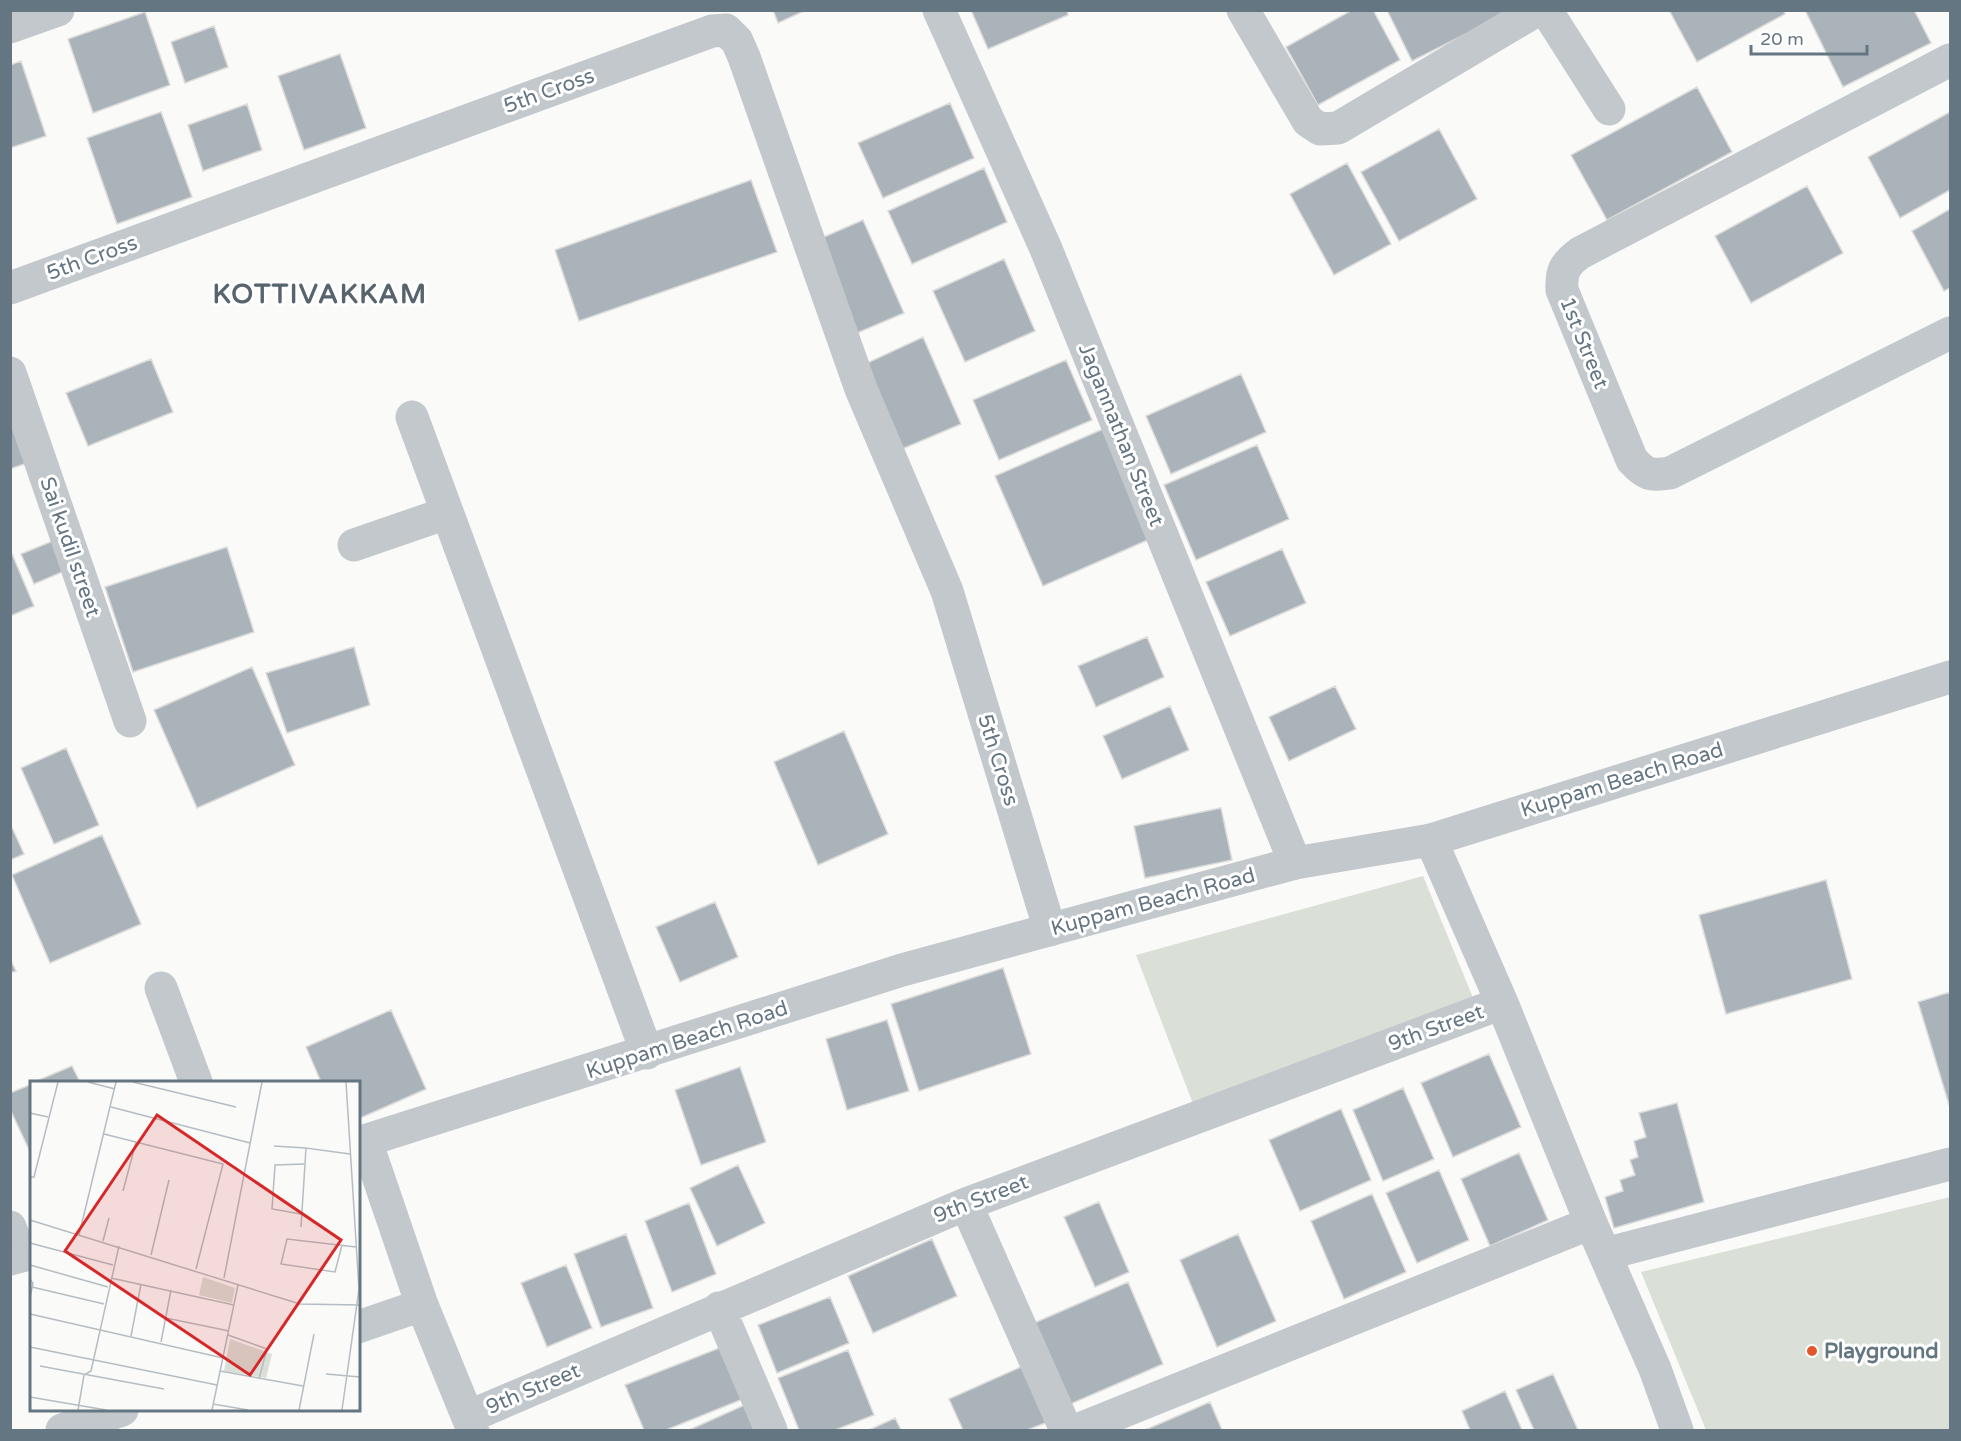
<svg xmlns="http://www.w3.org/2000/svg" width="1961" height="1441" font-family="'Varela Round',sans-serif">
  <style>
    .green { fill: #dadfd7 }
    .building { fill: #aab3b9; stroke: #dcdcda; stroke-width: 1.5 }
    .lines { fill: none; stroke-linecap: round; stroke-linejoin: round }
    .minor { stroke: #c3c8cc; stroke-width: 33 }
    .tertiary { stroke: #c3c8cc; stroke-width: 33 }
    .poi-dot { fill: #e4572e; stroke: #fff; stroke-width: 2 }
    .labels { text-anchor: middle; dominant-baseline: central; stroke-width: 6; stroke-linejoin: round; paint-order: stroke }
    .street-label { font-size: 21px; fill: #657683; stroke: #fff }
    .poi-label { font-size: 21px; font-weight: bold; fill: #657683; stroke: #fff; text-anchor: start }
    .district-label { font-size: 27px; font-weight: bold; letter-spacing: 1.5px; fill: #57646e; stroke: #fff }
    .inset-road { fill: none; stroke: #b5bdc2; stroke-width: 1.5 }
    .view { fill: #d62828; fill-opacity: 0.15; stroke: #d62828; stroke-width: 3 }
    .inset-edge { fill: none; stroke: #657683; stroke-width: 3 }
  </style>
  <rect width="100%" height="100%" fill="#fafaf8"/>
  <path class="green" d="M1423,876L1476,1005L1195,1109L1136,955Z
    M1950,1197V1430H1706L1641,1272Z"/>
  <path class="building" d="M773,10H804V11L778,23Z
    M971,10H1067L1068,15L988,49Z
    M1352,10H1373L1400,60L1318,105L1286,47Z
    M1387,10H1514L1412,61Z
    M1669,10H1783L1785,14L1697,62Z
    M1809,10H1914L1931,43L1843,87L1806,12Z
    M145,12L170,85L93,113L68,39Z
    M214,26L228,67L185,83L171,42Z
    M340,54L366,128L304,150L278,76Z
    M21,61L46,136L10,148V65Z
    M1697,87L1732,152L1607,220L1571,155Z
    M950,103L974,158L883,198L858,143Z
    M247,104L262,150L203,171L188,125Z
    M161,112L192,197L117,224L87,138Z
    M1950,112V190L1900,218L1868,157Z
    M1439,129L1477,199L1399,241L1361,172Z
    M1347,163L1391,244L1334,275L1290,194Z
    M984,168L1007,222L912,264L888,211Z
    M751,180L777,252L579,321L555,250Z
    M1807,186L1843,253L1751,303L1715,236Z
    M1950,209V288L1944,291L1912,231Z
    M863,220L904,313L857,333L817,240Z
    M1004,259L1035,331L965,362L933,291Z
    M923,337L961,424L902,449L865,364Z
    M151,359L173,412L88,446L66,393Z
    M1066,360L1092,420L999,460L973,400Z
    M1241,374L1266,432L1171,474L1146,416Z
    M10,400L33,461L10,469Z
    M1103,429L1150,539L1043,586L995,476Z
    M1257,445L1289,519L1196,560L1164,485Z
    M70,534L81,564L34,584L21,554Z
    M227,547L254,632L133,672L105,587Z
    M1282,549L1306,603L1230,636L1206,582Z
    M10,554H12L34,606L10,616Z
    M1147,637L1164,677L1096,707L1078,666Z
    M354,647L370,705L287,733L266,673Z
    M252,667L295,765L197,808L154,710Z
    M1335,686L1356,729L1289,761L1269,717Z
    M1170,706L1189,750L1122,779L1103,736Z
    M844,731L888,834L818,865L774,762Z
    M66,748L99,825L54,844L21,768Z
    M1221,808L1232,860L1145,878L1134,826Z
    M10,823L24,854L10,860Z
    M102,835L141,924L50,963L12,875Z
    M1826,880L1852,979L1726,1014L1699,915Z
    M715,902L738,957L680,982L656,927Z
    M10,959L16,971L10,973Z
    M1003,968L1031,1054L919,1091L891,1004Z
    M1950,992V1108L1918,1002Z
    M391,1010L426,1089L358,1119V1082H321L306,1047Z
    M887,1020L909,1091L847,1110L826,1039Z
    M1489,1054L1521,1127L1453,1157L1421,1083Z
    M72,1066L80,1082H34Z
    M740,1067L766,1142L701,1165L675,1090Z
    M32,1084V1156L10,1109V1093Z
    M1403,1088L1434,1159L1383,1181L1353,1110Z
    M1677,1103L1704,1202L1614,1228L1605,1197L1623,1191L1620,1180L1635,1175L1630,1160L1638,1157L1634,1141L1646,1137L1639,1113Z
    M1341,1109L1371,1180L1300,1211L1269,1140Z
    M1519,1153L1548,1220L1490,1246L1461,1179Z
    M738,1165L765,1223L717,1246L690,1188Z
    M1439,1170L1469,1240L1417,1263L1386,1193Z
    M1372,1194L1406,1272L1344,1299L1311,1221Z
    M1099,1202L1129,1272L1095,1287L1064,1217Z
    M689,1203L716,1274L672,1292L645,1221Z
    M626,1234L653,1308L601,1327L574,1254Z
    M1238,1234L1276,1321L1217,1347L1180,1260Z
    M932,1239L957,1296L873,1333L848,1276Z
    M566,1265L592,1328L547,1347L521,1283Z
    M1128,1282L1163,1364L1068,1405L1032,1324Z
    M830,1297L849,1343L777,1373L758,1325Z
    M727,1345L748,1397L666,1430H644L625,1385Z
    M848,1350L874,1415L835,1430H799L778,1378Z
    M1023,1366L1048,1422L1027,1430H963L949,1399Z
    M1553,1374L1578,1430H1534L1516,1390Z
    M1505,1391L1522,1430H1470L1462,1411Z
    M1210,1402L1222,1430H1145Z
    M749,1403L762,1430H689Z
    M895,1418L901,1430H869Z"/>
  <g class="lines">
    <path class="minor" d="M939,10L1046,249L1295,863
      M1243,10L1308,121L1320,129L1338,128L1537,10
      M1546,10L1609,109
      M10,27L58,10
      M1950,60L1580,253C1565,264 1561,271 1562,290L1632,460C1646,475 1650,476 1670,473L1950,333
      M10,288L712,31L726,30L737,41L744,57L861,389L947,591L1050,930
      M10,373L130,721
      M412,417L647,1053
      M354,545L447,513
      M1431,840L1502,1003L1591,1223L1655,1369L1677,1430
      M161,988L196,1082
      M366,1141L422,1305L473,1430
      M966,1204L1066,1430
      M10,1227L21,1256
      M1605,1254L1950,1164
      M719,1308L771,1430
      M358,1327L422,1305
      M468,1417L966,1204L1502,1003
      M62,1430L122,1410
      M1077,1430L1591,1223"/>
    <path class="tertiary" d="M358,1143L902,970L1295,863L1431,840L1950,677
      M10,1259L32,1253"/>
  </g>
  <circle class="poi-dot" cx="1812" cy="1351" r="6"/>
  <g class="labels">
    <g class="street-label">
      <text transform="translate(549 91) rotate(-20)">5th Cross</text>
      <text transform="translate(92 258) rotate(-20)">5th Cross</text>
      <text transform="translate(1584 343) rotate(68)">1st Street</text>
      <text transform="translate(1121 435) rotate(68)">Jagannathan Street</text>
      <text transform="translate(70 547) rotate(71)">Sai kudil street</text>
      <text transform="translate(998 760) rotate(73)">5th Cross</text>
      <text transform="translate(1622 780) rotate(-17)">Kuppam Beach Road</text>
      <text transform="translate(1153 902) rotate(-15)">Kuppam Beach Road</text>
      <text transform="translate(1436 1028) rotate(-20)">9th Street</text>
      <text transform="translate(687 1040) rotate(-18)">Kuppam Beach Road</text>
      <text transform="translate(981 1199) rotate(-21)">9th Street</text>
      <text transform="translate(533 1389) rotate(-23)">9th Street</text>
    </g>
    <g class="poi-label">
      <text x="1824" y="1351">Playground</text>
    </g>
    <g class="district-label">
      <text x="320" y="294">KOTTIVAKKAM</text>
    </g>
  </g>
  <g transform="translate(30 1081)">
    <rect width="330" height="330" fill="#fafaf8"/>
    <path d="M173,196L205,207L202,222L169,214ZM200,258L242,273L236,297L194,290Z" fill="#dadfd7"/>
    <path class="inset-road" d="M58,1L85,8M103,1L206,26M81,26L220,62M0,32L18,36M74,53L193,83L166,188M244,65L276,67M0,96H4L28,1M93,110L106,61M271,133L242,128L245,84L274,83M0,139L270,223L330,224M271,146L276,67L320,73M49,154L86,1M73,160L79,137M0,162L83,184M312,164L305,191L251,183L257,158L326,166M121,174L139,99M0,184L78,206M81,197L204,224M194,197L232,1M0,199L3,202L0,217M2,206L74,223M0,233L193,277M136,237L199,250M198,254L237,268L229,298M101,255L111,203M131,261L141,209M0,266L187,304M10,285L134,308M190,290L273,305M296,293L330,296M0,316L76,329M183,323L218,329M48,329L54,294L61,290L89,165M182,329L208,204M269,329L284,253M312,329L329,208L316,1"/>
    <path class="view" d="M127,34L311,159L220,294L35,170Z"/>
    <rect width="330" height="330" class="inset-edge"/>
  </g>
  <rect width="1961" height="1441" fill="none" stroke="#657683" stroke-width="24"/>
  <path d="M1751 45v9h116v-9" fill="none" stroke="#657683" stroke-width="3"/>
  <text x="1760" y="45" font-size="18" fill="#657683" stroke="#ffffff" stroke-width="4.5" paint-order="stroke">20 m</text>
</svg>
